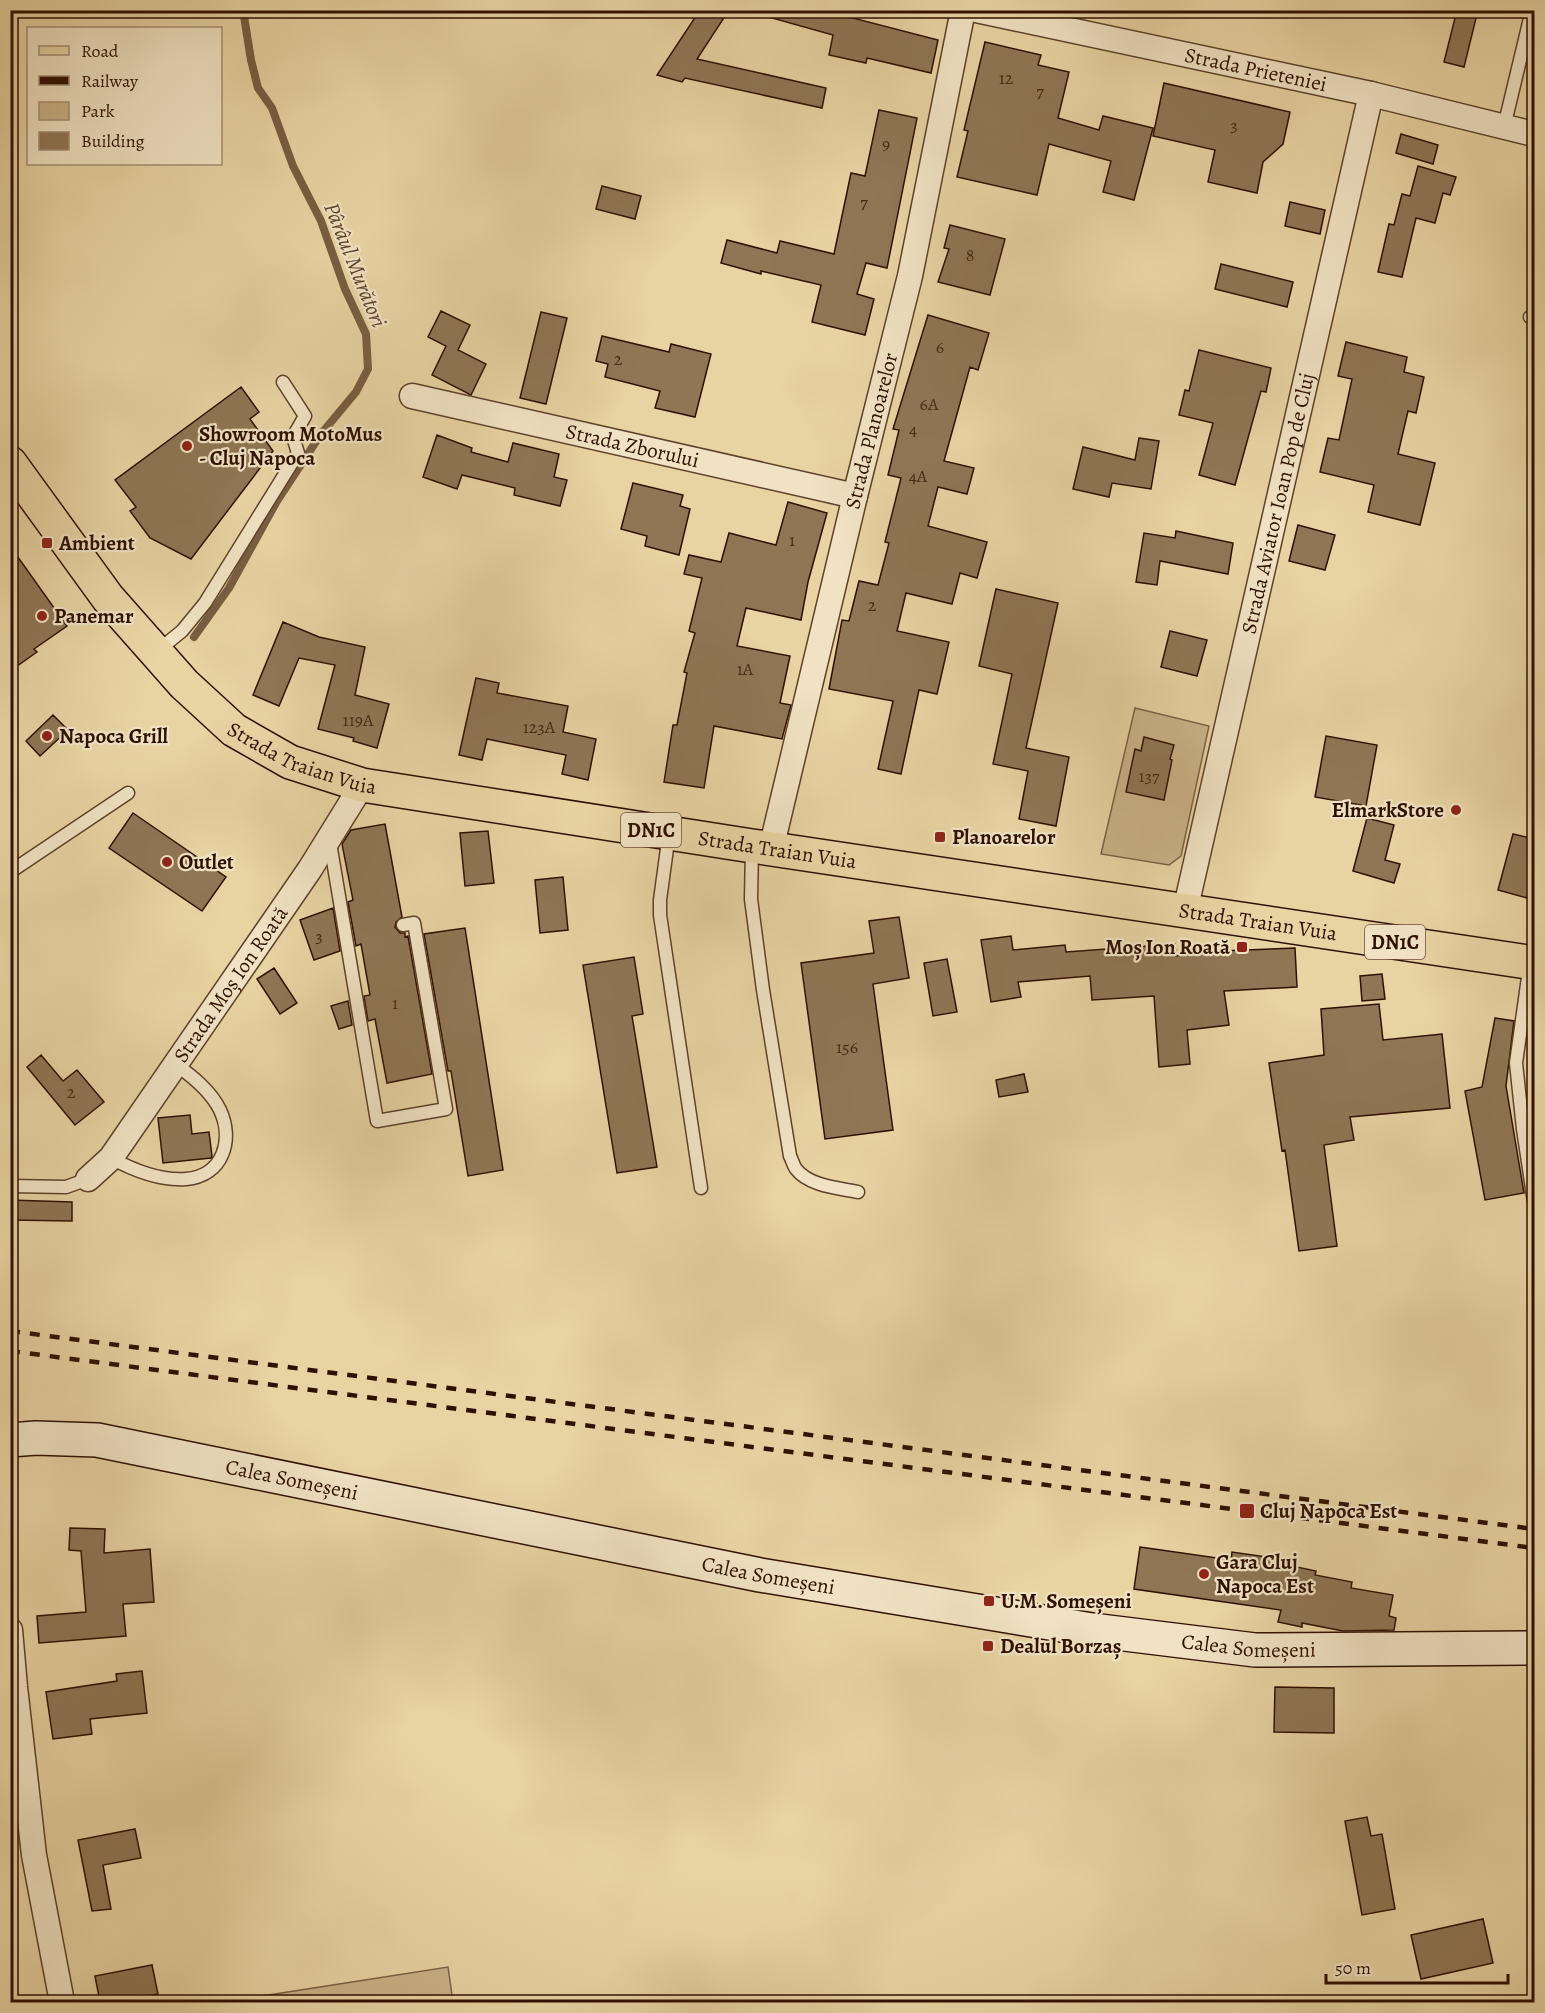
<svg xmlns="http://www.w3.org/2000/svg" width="1545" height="2013" font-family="Alegreya,serif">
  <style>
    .green { fill: #c9b287; stroke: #7c6244; stroke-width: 1.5 }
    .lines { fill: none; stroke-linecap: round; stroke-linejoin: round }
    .stream { stroke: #785e41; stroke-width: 8 }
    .building { fill: #8f7655; stroke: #2f1100; stroke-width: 1.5 }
    .service-casing { stroke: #5d4229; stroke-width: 15 }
    .minor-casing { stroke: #5d4229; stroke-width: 27 }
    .secondary-casing { stroke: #2f1100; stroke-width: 36 }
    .primary-casing { stroke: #2f1100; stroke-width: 36 }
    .service { stroke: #f0e2c3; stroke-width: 12 }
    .minor { stroke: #f0e2c3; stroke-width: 24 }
    .secondary { stroke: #f0e2c3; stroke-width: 33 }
    .primary { stroke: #e8d3a3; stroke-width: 33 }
    .rail { stroke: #2f1100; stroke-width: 4.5; stroke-dasharray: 10 10; stroke-linecap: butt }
    .poi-dot { fill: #8f2418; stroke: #f0e2c3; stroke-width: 2 }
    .labels { text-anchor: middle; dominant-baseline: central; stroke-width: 4.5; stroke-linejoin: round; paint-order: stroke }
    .number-label { font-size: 18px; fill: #472a15 }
    .shield { fill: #f0e2c3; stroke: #69503a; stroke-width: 1.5 }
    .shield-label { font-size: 20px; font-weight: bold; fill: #2f1100 }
    .street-label { font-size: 21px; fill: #2f1100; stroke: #f0e2c3 }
    .poi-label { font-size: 21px; font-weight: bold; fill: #2f1100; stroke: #f0e2c3; text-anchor: start }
    .water-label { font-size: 22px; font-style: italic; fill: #60442b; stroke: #f0e2c3 }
  </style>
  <rect width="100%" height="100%" fill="#e8d3a3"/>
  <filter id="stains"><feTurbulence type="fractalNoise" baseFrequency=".00333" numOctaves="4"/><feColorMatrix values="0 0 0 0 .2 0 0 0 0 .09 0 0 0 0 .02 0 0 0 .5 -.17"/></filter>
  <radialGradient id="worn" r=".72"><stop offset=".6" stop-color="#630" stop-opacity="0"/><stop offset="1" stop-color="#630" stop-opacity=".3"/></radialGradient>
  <path class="green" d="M1135,708L1209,726L1181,856L1169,865L1101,854Z
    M448,1967L453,2002H256V1997Z
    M10,1974H14L17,2002H11Z"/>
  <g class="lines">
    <path class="stream" d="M194,637L229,588L277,501L321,434L356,392L368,369L366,334L345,289L321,221L293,166L272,108L258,88L251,60L243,10"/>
  </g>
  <path class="building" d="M700,10H729L697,59L826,88L822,108L685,78L682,82L657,75Z
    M766,10H822L938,40L931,73L867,58L866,63L829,55L833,35L765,16Z
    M1457,10H1478L1464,67L1444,62Z
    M985,42L1041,55L1038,65L1069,72L1058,118L1099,130L1103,116L1153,128L1134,200L1103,192L1111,161L1049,144L1037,195L957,177L968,131L964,130Z
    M1164,83L1290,112L1283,144L1263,162L1257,193L1208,182L1215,150L1153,136Z
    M879,110L917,118L887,268L866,263L857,294L874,299L865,335L812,322L821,285L761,271V274L721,263L727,240L777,253L780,241L834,254L851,173L865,176Z
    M1401,134L1438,145L1433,164L1396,153Z
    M1418,166L1456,177L1450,195L1443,193L1435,223L1416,218L1402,277L1378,272L1389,224L1394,225L1402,194L1410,196Z
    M602,186L641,196L635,219L596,209Z
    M1290,202L1325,210L1320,234L1285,226Z
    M950,225L1005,239L990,295L938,282L949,249L944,248Z
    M1221,264L1293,282L1287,307L1215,289Z
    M441,311L470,325L458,350L486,364L471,395L432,375L446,346L428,337Z
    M541,312L567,318L546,404L520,398Z
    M928,315L989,333L978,370L970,367L944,461L974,468L967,494L938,487L928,526L987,542L977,578L960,573L952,604L906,593L897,631L949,642L937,694L919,690L901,774L878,769L893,701L829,689L842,620L849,621L859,581L878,585L889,543L885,542L901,478L888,475L899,430L893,429Z
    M602,336L669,352L671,344L711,354L695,417L655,408L660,391L605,377L608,364L596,361Z
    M1346,342L1407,357L1404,372L1424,377L1416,413L1408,411L1398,454L1435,463L1420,525L1368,512L1374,485L1320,472L1328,438L1339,440L1352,379L1338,376Z
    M1199,350L1271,368L1266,392L1261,391L1235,485L1199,475L1213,423L1179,415L1185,390L1189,391Z
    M241,387L259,412L250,419L273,451L191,559L150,538L130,511L136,507L115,480Z
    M437,435L472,448L471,452L508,462L513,443L559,454L554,477L567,480L560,506L514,495L515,488L462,475L457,489L423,477Z
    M1139,438L1159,441L1151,489L1112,483L1109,497L1073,489L1083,447L1135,460Z
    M633,483L683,495L680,506L690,509L679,555L645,546L647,536L621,529Z
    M788,502L827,513L808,582L801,620L746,608L737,646L790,656L780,703L791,705L782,739L714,726L704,788L664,782L673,725H677L687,673L684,672L695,633L689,631L702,578L684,574L689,555L721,562L729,533L776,545Z
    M1298,525L1335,535L1325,570L1289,561Z
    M1176,531L1233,543L1228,574L1160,561L1157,585L1136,582L1144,533L1175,538Z
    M10,546L67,626L34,649L37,652L10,671Z
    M996,589L1058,603L1026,748L1069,757L1056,826L1019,819L1028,771L993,764L1012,674L979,666Z
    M283,622L319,637L365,647L355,695L389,704L377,748L353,741L354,738L318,729L335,665L299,658L279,706L253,695Z
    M1170,631L1207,640L1197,676L1161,667Z
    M476,678L499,683L497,693L568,706L563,732L596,739L588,780L562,774L566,755L487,739L482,760L459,755Z
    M53,715L68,730L40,756L26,741Z
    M1326,736L1377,745L1366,806L1315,797Z
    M1144,737L1174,745L1170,759L1172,760L1164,800L1126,792L1135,749L1141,751Z
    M133,813L226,877L202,911L109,848Z
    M1367,818L1394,825L1385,860L1400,864L1394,883L1353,871Z
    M385,824L402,917L396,922L395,927L400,933H405V937L408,936L432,1074L387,1083L375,1019L368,1021L364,996L370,995L361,944L356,946L348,902L353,900L342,844L351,830Z
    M488,831L494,883L465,886L460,833Z
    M1513,834L1534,839V871L1527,898L1498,890Z
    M563,877L568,930L540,933L535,880Z
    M333,908L340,951L314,960L300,920Z
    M899,917L909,978L873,984L893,1130L825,1139L801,963L874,953L869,921Z
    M465,928L503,1170L468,1176L451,1071H448L424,934Z
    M1011,936L1013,950L1065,945L1066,952L1175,944L1176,956L1219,951L1295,948L1297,987L1224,991L1229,1025L1187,1030L1190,1064L1159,1067L1154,996L1092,1000L1090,976L1018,982L1021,997L991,1002L981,940Z
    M634,957L643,1014L632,1016L657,1167L617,1173L583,965Z
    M947,959L957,1012L933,1016L924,963Z
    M274,968L297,1003L280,1014L257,979Z
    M1382,974L1385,999L1362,1001L1360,976Z
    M348,1001L352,1025L339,1029L331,1006Z
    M1379,1004L1383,1040L1442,1034L1450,1108L1350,1117L1354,1140L1324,1145L1337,1246L1299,1251L1285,1150L1282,1151L1269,1063L1324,1055L1321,1009Z
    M1495,1018L1514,1021L1506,1086L1524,1193L1485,1200L1465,1091L1482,1087Z
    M41,1055L63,1081L77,1070L104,1102L75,1125L27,1067Z
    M1024,1074L1028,1092L999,1097L996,1080Z
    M190,1115L192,1134L209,1132L212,1156L211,1158L163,1163L158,1118Z
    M10,1200L72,1202V1221L10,1220Z
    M70,1528L105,1529L104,1553L150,1549L154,1602L123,1604L126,1636L39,1643L37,1616L86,1612L81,1551L69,1550Z
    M1140,1547L1231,1560L1232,1552L1274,1558L1273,1562L1316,1571L1315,1575L1352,1582L1351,1588L1393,1595L1389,1616L1396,1618L1394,1630L1343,1631L1302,1623V1627L1278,1622L1281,1610L1134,1589Z
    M142,1671L147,1713L90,1719L92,1734L53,1739L46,1692L117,1681L116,1674Z
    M1275,1687L1334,1688V1733L1274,1732Z
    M1367,1817L1371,1836L1382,1834L1395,1909L1362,1915L1345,1821Z
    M135,1829L141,1858L103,1865L111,1909L92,1911L78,1840Z
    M1483,1919L1493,1963L1421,1979L1411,1935Z
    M152,1965L158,1994L115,2002H100L95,1976Z"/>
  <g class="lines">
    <g class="service-casing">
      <path id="service" d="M1504,127L1532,10
        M1530,317L1534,319
        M156,652L182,631L205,603L298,453L293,437L305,416L283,382
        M669,834L660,900V915L701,1188
        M330,843L377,1121L446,1109L414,923L403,925
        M752,848L751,899L763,990L790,1156C792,1159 793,1165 796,1169C809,1186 838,1188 858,1192
        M10,872L128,793
        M1530,963L1516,1063L1523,1129L1534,1202
        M111,1158C133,1170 160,1181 186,1179C223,1176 234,1140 220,1110C211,1091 192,1076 175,1064
        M10,1186L66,1187L88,1179"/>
    </g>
    <g class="minor-casing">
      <g id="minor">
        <path id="s1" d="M976,10L1371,94L1534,134"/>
        <path id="s2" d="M412,396L855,496"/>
        <path id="s3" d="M771,849L855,496L910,276L963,10"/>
        <path id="s4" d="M1185,911L1371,94"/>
        <path id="s5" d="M88,1179L111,1158L310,869L362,785"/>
        <path d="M10,1630L15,1687L34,1855L62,2002"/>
      </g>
    </g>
    <g class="secondary-casing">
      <g id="secondary">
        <path id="s6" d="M10,1440L36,1438L97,1440L760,1575L1092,1630L1255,1650L1534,1648"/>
      </g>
    </g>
    <g class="primary-casing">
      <g id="primary">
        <path id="s7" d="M10,463L108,598L184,684L234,730L290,762L362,785L752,846L1534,963"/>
      </g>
    </g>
    <use href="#service" class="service"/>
    <use href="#minor" class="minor"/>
    <use href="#secondary" class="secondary"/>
    <use href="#primary" class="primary"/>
    <path class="rail" d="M10,1331L1534,1529
      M10,1351L1534,1548"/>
  </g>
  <g class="poi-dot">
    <circle cx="187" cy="446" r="6"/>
    <rect x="41" y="537" width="12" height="12" rx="3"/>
    <circle cx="42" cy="616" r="6"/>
    <circle cx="47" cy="736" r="6"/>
    <circle cx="1456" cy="810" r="6"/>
    <rect x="934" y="831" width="12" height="12" rx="3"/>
    <circle cx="167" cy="862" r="6"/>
    <rect x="1236" y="941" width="12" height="12" rx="3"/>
    <rect x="1239" y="1503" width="16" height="16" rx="3"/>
    <circle cx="1204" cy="1574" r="6"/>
    <rect x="983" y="1595" width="12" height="12" rx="3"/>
    <rect x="982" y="1640" width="12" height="12" rx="3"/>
  </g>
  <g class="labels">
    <g class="number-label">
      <text x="1006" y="78">12</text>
      <text x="1040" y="91">7</text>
      <text x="1234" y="125">3</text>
      <text x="886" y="144">9</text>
      <text x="864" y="202">7</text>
      <text x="970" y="255">8</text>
      <text x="940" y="347">6</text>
      <text x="618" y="359">2</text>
      <text x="929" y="404">6A</text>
      <text x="913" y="429">4</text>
      <text x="918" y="476">4A</text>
      <text x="792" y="540">1</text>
      <text x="872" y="605">2</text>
      <text x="745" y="669">1A</text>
      <text x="358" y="720">119A</text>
      <text x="539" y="727">123A</text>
      <text x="1149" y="776">137</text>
      <text x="319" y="936">3</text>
      <text x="395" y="1003">1</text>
      <text x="847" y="1047">156</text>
      <text x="71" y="1092">2</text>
    </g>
    <g class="shield">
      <rect x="621" y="813" width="60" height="34" rx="4.5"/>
      <rect x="1365" y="925" width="60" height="34" rx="4.5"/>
    </g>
    <g class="shield-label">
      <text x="651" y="830">DN1C</text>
      <text x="1395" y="942">DN1C</text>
    </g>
    <g class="street-label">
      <text stroke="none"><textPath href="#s1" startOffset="286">Strada Prieteniei</textPath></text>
      <text stroke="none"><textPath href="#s3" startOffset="430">Strada Planoarelor</textPath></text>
      <text stroke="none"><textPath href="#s2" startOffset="226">Strada Zborului</textPath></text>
      <text stroke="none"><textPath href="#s4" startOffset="418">Strada Aviator Ioan Pop de Cluj</textPath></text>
      <text stroke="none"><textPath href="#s7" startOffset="424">Strada Traian Vuia</textPath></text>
      <text stroke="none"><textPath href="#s7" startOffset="910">Strada Traian Vuia</textPath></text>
      <text stroke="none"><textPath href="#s7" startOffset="1396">Strada Traian Vuia</textPath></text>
      <text stroke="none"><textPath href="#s5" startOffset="242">Strada Moș Ion Roată</textPath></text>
      <text stroke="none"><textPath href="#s6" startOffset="286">Calea Someșeni</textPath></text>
      <text stroke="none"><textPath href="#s6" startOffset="772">Calea Someșeni</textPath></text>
      <text stroke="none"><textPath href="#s6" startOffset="1258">Calea Someșeni</textPath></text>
    </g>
    <g class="poi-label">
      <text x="199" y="434">Showroom MotoMus<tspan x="199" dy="24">- Cluj Napoca</tspan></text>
      <text x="59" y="543">Ambient</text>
      <text x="54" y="616">Panemar</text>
      <text x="59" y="736">Napoca Grill</text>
      <text x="1444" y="810" text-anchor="end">ElmarkStore</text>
      <text x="952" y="837">Planoarelor</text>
      <text x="179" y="862">Outlet</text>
      <text x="1230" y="947" text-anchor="end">Moș Ion Roată</text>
      <text x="1260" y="1511">Cluj Napoca Est</text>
      <text x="1216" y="1562">Gara Cluj<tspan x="1216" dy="24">Napoca Est</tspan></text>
      <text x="1001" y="1601">U.M. Someșeni</text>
      <text x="1000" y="1646">Dealul Borzaș</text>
    </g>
    <g class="water-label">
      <text transform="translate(355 265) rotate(68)">Pârâul Murători</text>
    </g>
  </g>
  <rect width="1545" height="2013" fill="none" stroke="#e8d3a3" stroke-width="36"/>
  <rect x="12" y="12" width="1521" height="1989" fill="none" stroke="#2f1100" stroke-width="3"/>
  <rect x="18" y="18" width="1509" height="1977" fill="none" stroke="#2f1100" stroke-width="1.5"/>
  <rect x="27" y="27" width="195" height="138" fill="#f0e2c3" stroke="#a38e75" stroke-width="1.5"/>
  <rect x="39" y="46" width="30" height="9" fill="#e8d3a3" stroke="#a38e75" stroke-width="1.5"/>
  <text x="81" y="57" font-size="18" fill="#2f1100">Road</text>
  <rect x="39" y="76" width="30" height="9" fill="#2f1100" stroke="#a38e75" stroke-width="1.5"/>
  <text x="81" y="87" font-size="18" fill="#2f1100">Railway</text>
  <rect x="39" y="102" width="30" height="18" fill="#c9b287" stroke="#a38e75" stroke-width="1.5"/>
  <text x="81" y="117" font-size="18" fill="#2f1100">Park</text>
  <rect x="39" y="132" width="30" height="18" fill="#8f7655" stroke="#a38e75" stroke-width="1.5"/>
  <text x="81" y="147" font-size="18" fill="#2f1100">Building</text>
  <path d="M1326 1974v9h182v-9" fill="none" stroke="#2f1100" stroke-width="3"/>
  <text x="1335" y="1974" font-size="18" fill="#2f1100" stroke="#f0e2c3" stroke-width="4.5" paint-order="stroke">50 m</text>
  <rect width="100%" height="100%" filter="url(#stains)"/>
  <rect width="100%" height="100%" fill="url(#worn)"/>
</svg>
